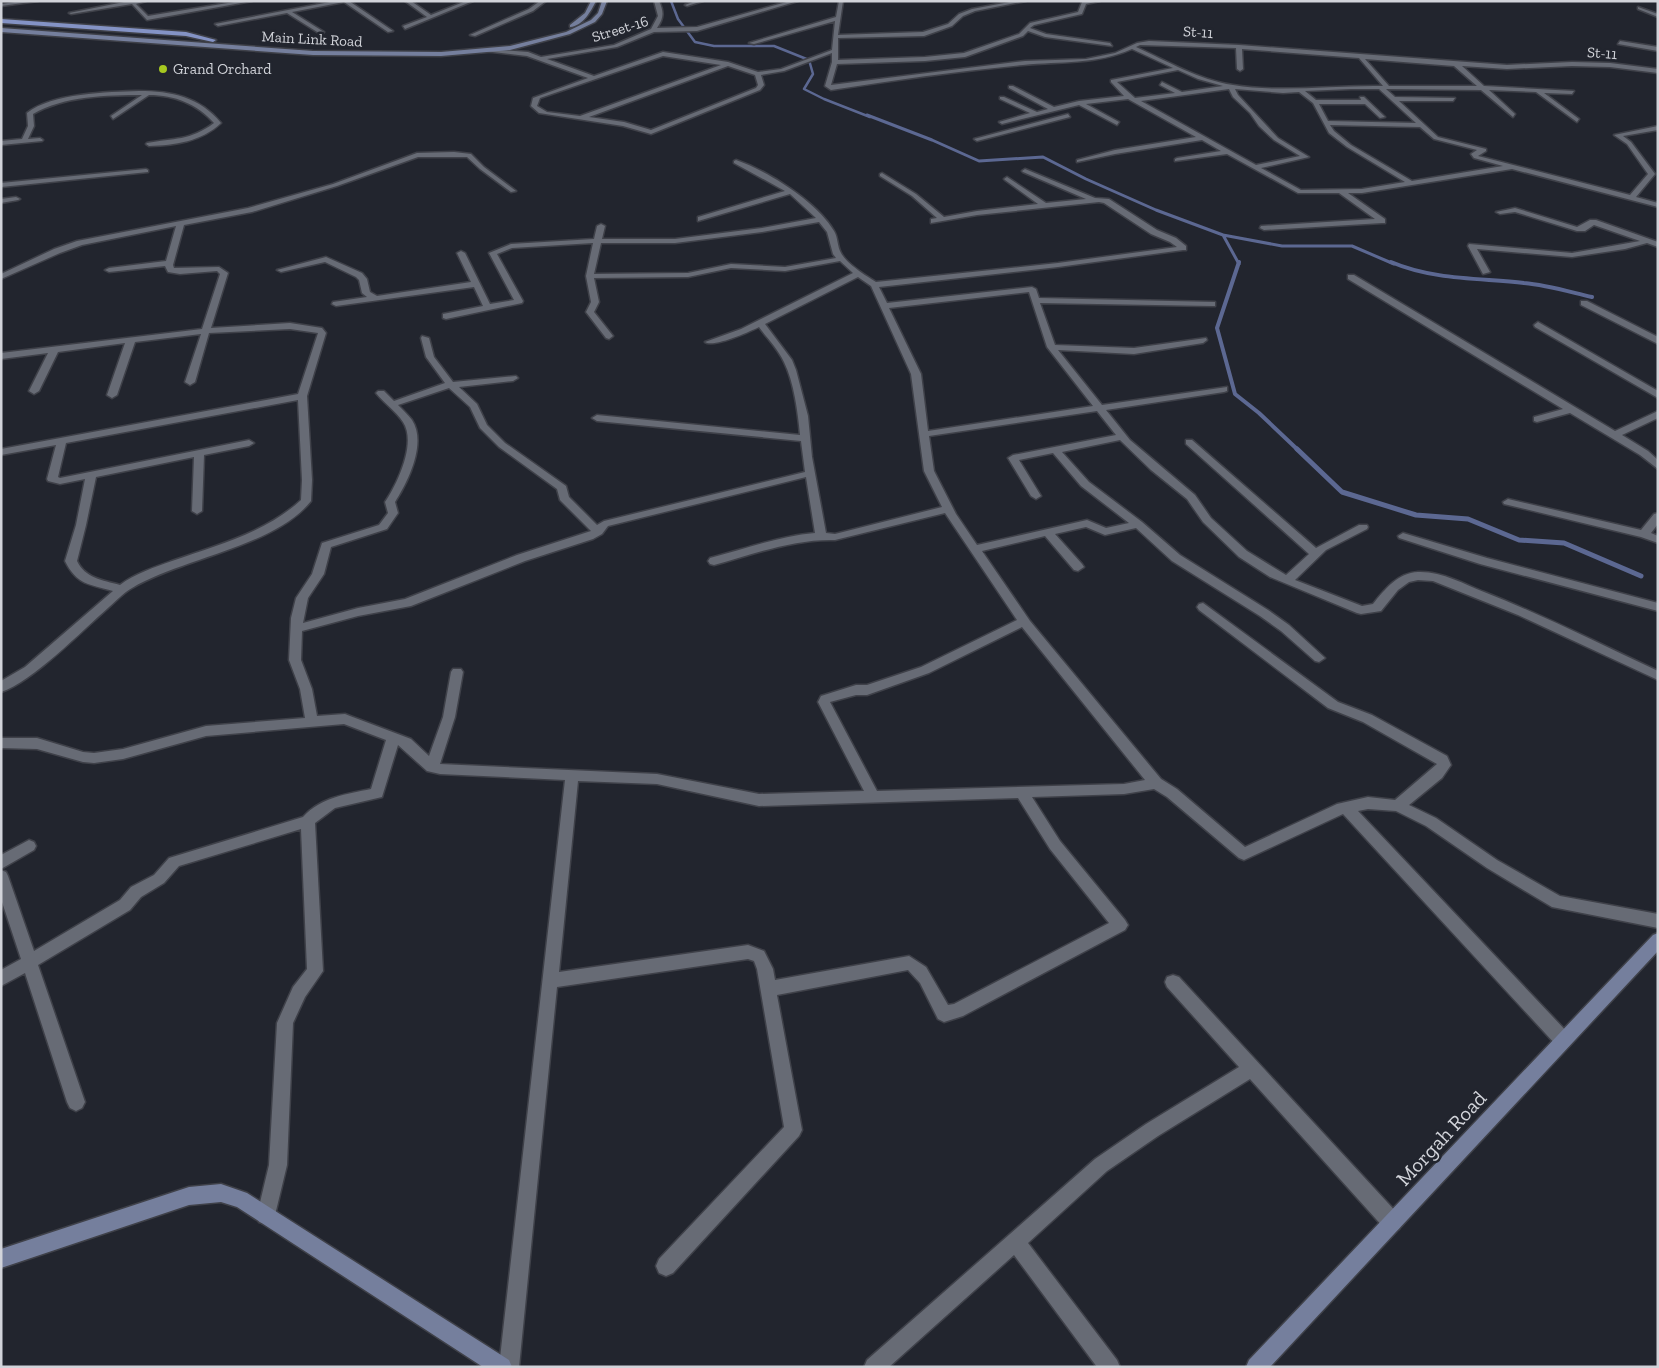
<svg xmlns="http://www.w3.org/2000/svg" width="1659" height="1368" font-family="'Zilla Slab',serif">
  <style>
    .lines { fill: none; stroke-linecap: round; stroke-linejoin: round }
    .stream-far3 { stroke: #5c6892; stroke-width: 2.5 }
    .stream-far2 { stroke: #5c6892; stroke-width: 3 }
    .stream-far1 { stroke: #5c6892; stroke-width: 4 }
    .stream { stroke: #5c6892; stroke-width: 5 }
    .street-casing { stroke: #3f4149; stroke-width: 3 }
    .secondary-casing { stroke: #3f4149; stroke-width: 3 }
    .primary-casing { stroke: #3f4149; stroke-width: 3 }
    .street { fill: #676b75; fill-rule: evenodd }
    .secondary { fill: #757f9d; fill-rule: evenodd }
    .primary { fill: #8493c5; fill-rule: evenodd }
    .poi-dot { fill: #a6c820; stroke: #22252e; stroke-width: 2 }
    .labels { text-anchor: middle; dominant-baseline: central; stroke-width: 5; stroke-linejoin: round; paint-order: stroke }
    .far-street-label { font-size: 15px; fill: #d2d4da; stroke: #22252e }
    .far-poi-label { font-size: 15px; fill: #d2d4da; stroke: #22252e; text-anchor: start }
    .near-street-label { font-size: 21px; fill: #d2d4da; stroke: #22252e }
  </style>
  <rect width="100%" height="100%" fill="#22252e"/>
  <g class="lines">
    <path class="stream-far3" d="M671,1L678,19L695,42L714,46H774L809,60L813,74L804,89L824,99L870,117"/>
    <path class="stream-far2" d="M867,115L932,140L979,161L1043,157L1086,179L1156,210L1223,235L1239,264
      M1223,235L1282,246H1352L1394,264"/>
    <path class="stream-far1" d="M1239,262L1217,328L1235,394L1259,413L1298,450
      M1391,262C1433,280 1480,278 1524,283C1547,285 1570,292 1592,297"/>
    <path class="stream" d="M1297,449L1342,492L1416,515L1468,519L1519,540L1564,543L1641,576"/>
    <g class="street-casing">
      <path id="street" d="M21,1H38L1,6V4Z
        M129,1H146L136,4L148,16L240,1H252L147,20L132,4L71,14L69,13Z
        M335,1H349L393,31L388,32L344,2L292,12L324,32L322,35L287,13L218,26L215,24Z
        M405,1H411L431,15L466,1H473L405,29L403,26L427,17Z
        M540,1H546L533,11L475,36L470,35L529,9Z
        M654,1H659C664,12 664,18 657,28L697,27L790,1H798L697,31L654,32L617,47L547,59L594,76L663,52L728,62L758,72L781,69L832,50L835,21L754,44L749,43L836,17L839,1H843L838,35L923,32L948,24L959,14L972,9L1015,1H1026L975,11L963,16L952,26L924,36L838,38V60L925,57L964,53L1019,34L1030,23L1078,12L1082,2L1100,1L1086,4L1082,14L1034,25L1030,28L1046,34L1110,43L1112,46L1045,37L1028,31L1023,36L965,57L925,61L837,64L831,85L1025,61L1086,59L1115,53L1137,43L1149,41L1239,45L1507,65L1572,62L1610,63L1658,69V73L1610,67L1572,66L1507,69L1462,66L1484,86L1574,91L1572,94L1544,93L1579,119L1577,122L1536,92L1489,90L1515,114L1513,117L1481,90L1386,89L1395,97L1455,98L1453,101H1399L1438,137L1486,149V151L1478,156L1630,195L1648,174L1627,144L1614,135L1658,126V130L1623,136L1631,142L1655,174L1636,197L1658,203V207L1512,169L1362,193H1348L1385,219V223H1382L1264,230L1260,228L1261,226L1375,219L1339,193H1298L1227,154L1175,161V159L1177,158L1221,151L1202,140L1115,154L1077,162V160L1115,150L1196,137L1128,99L1086,104L1119,122L1117,125L1079,105L1002,124L999,122L1030,113L1000,99V97H1004L1037,112L1048,109L1009,88V86H1013L1054,107L1079,101L1124,96L1111,82V80L1173,68L1132,49C1096,65 1061,61 1023,65C959,71 895,80 831,90L825,86L832,62V53L784,71L761,75L764,85L760,90L651,134L623,126L539,113L531,106L533,98L588,78L527,56L484,51L487,49L528,52L541,57L614,45L651,29L658,16ZM1140,45L1236,48L1237,69L1240,71L1243,69L1242,49L1359,58L1383,86C1333,85 1282,93 1233,85C1199,80 1167,61 1136,47ZM663,56L721,65L580,116L547,112L537,106L540,98ZM1365,59L1454,66L1477,86H1389ZM728,66L755,75L758,85L756,88L651,130L624,122L589,117ZM1178,70L1198,79L1223,86L1182,92L1162,82L1160,85L1175,93L1135,98L1117,82ZM1229,89L1233,97L1250,113L1259,126L1274,140L1300,156L1256,165L1141,101ZM1235,89L1283,93L1299,92L1313,103L1329,133L1347,147L1405,182L1362,189L1301,190L1261,168L1309,157L1278,138L1238,95ZM1351,89H1379L1416,123L1328,121L1319,104H1365L1380,118L1385,117L1364,97H1360L1361,100H1316L1305,91ZM1330,125L1420,127L1434,139L1477,150L1471,154L1474,158L1503,166L1412,181L1351,145L1334,131Z
        M695,1H703L687,6L685,5Z
        M1638,7L1658,14V17L1638,9Z
        M1620,41L1658,47V51L1618,44Z
        M139,91C171,91 200,97 221,123C201,142 175,145 149,146L146,144L147,143C174,138 190,141 214,123C197,104 175,95 149,95L113,119L111,116L142,95C107,95 64,96 33,114L34,126L28,139L40,138L43,140L42,141L1,145V141L22,139L28,126L27,113C52,93 108,92 139,91Z
        M1068,114L1070,117L977,141L974,139Z
        M454,152L471,154L484,167L516,191L511,192L480,169L467,157H418L337,186L252,212L184,225L173,265L174,268L219,267L228,273L211,328L290,323L322,328L326,333L307,396L312,480L311,501C276,546 183,558 132,588C123,593 116,601 109,607C83,630 32,682 1,692V681L25,667L113,591C89,584 77,585 65,561L76,525L85,479L60,484L48,481L47,479L56,445L1,455V449L298,394L318,333L290,329L209,333L195,382L190,385L185,382L201,334L135,342L117,395L112,398L107,395L125,343L58,352L39,391L34,394L29,391L48,353L1,359V353L202,329L220,274L217,271L180,274L168,272L165,266L109,272L105,270L109,268L166,261L176,226L82,245L60,253L1,279V274L54,249L77,241L248,208L333,184L417,153ZM298,400L302,480L301,500C265,533 217,545 172,561C155,567 134,574 120,585C102,580 85,578 77,561L86,525L96,477L194,457L192,511L197,514L202,511L204,455L249,446L254,443L249,440L60,478L58,477L66,443Z
        M736,160C768,171 817,202 834,231C838,237 837,246 841,253C846,263 866,276 876,282L1058,263L1177,247L1170,242L1151,234L1104,203L1099,202L977,215L931,223V219L937,218L912,196L880,176V174L882,173L916,194L944,217L977,211L1038,204L1005,180L1004,179L1007,177L1046,203L1086,199L1023,172L1022,171L1025,169L1095,198L1109,199L1157,230L1176,238L1186,246V250H1183L1058,267L879,287L887,303L1032,287L1036,289L1039,298L1215,302V306H1212L1040,303L1055,345L1134,348L1206,338L1207,340L1203,343L1134,354L1058,350L1102,405L1227,387V391L1224,392L1106,410L1130,440L1195,495L1211,518L1247,551L1286,575L1309,554L1186,444V440H1192L1316,548L1359,525H1367L1368,527L1367,529L1326,550L1295,580L1362,606L1373,604C1385,589 1398,573 1418,572C1441,571 1464,584 1484,592C1543,615 1600,644 1658,671V680L1518,615L1433,581L1418,580L1409,582L1398,590L1381,611L1361,614L1357,613L1270,577L1239,557L1203,522L1187,499L1151,470L1120,440L1062,452L1089,482L1142,522L1180,555L1268,610L1289,625L1325,658L1319,662L1315,661L1281,631L1260,616L1172,561L1136,528L1105,535L1086,527L1055,534L1082,564L1084,567L1078,571L1074,570L1045,536L982,551L1030,621L1161,779L1177,789L1245,847L1337,804L1368,797L1395,800L1437,764L1363,722L1328,708L1199,610L1197,607L1199,604L1203,603L1338,702L1372,715L1447,756L1451,765L1442,778L1409,805L1436,818L1497,860L1560,896L1658,914V928L1552,907L1487,868L1426,826L1396,811L1368,809L1358,811L1569,1034L1571,1040L1569,1046L1563,1048L1557,1046L1343,814L1244,860L1239,858L1167,797L1154,789L1124,794L1032,797L1060,841L1125,920L1128,925L1125,930L963,1016L944,1022L938,1019L920,983L908,970L777,995L802,1130L799,1136L673,1273L666,1276L659,1273L656,1266L659,1259L784,1127L757,969L754,961L748,959L557,987L519,1367H499L565,780L440,774L427,771L398,745L382,797L335,808L315,823L323,971L305,997L293,1023L287,1165L275,1215L273,1222L266,1224L259,1222L257,1215L269,1165L277,1023L293,987L307,969L301,829L179,866L164,883L141,897L130,910L38,965L85,1102L82,1108L76,1111L70,1108L67,1102L25,973L1,986V970L21,959L1,899V870L6,872L8,876L34,951L120,900L131,887L154,875L169,858L303,817C321,797 347,794 371,789L386,740L344,724L206,736L123,759L94,763L83,762L37,749L1,748V738H37L83,752L94,753L123,749L206,726L305,718L300,689L289,660L291,618L296,598L312,574L322,543L379,525L388,513L385,502C397,484 417,443 403,422C396,411 384,403 376,393L378,391H384L394,401L445,383L426,357L421,338L422,336L429,338L434,357L453,382L516,376L518,378L513,381L459,387L477,404L487,425L505,443L566,486L569,497L597,525L604,521L805,472L801,441L597,421L592,418L597,415L800,435C798,413 794,382 784,362C778,349 767,338 759,327C749,332 713,348 705,342L741,329L853,273L840,261L785,271L731,268L688,277L594,278L599,302L594,312L613,336L609,339L606,338L586,312L591,302L586,276L593,243L512,248L497,254L523,301L522,303L446,319L443,318V314L483,306L474,287L336,306L332,304L333,302L367,297L362,293L359,280L356,277L325,262L281,272L277,270L326,257L362,273L367,279L370,292L377,296L471,282L457,253L461,251L465,253L490,304L514,300L489,253L511,244L594,239L597,226L601,224L605,226L602,239H675L762,228L816,218L790,194L698,221V217L785,191L734,163V161ZM819,222L827,232L833,254L836,258L785,267L731,264L688,273L594,274L601,243H675L762,232ZM858,277L871,286L911,374L924,471L942,507L835,534L826,533L812,457L808,416L796,370L792,360L765,324ZM1029,292L1047,347L1093,406L928,431L921,374L889,308ZM449,388L470,407L480,428L499,447L557,489L560,500L591,531L517,555L405,599L358,608L303,623L308,598L324,574L331,547L387,529L398,513L395,502C408,482 427,443 412,420C408,415 403,410 398,405ZM1097,411L1116,435L1013,455L1008,458L1031,496L1036,499L1041,496L1019,460L1053,453L1081,486L1129,523L1106,528L1087,520L977,545L956,514L934,471L929,436ZM806,477L815,533C779,536 745,549 710,558L708,561L710,564L714,565C754,554 793,539 835,540L945,513L1017,620L921,667L867,685H856L821,696L818,702L864,791L759,794L657,774L440,764L455,717L463,672L461,669H453L451,672L443,717L429,756L411,739L350,716L345,714L317,716L312,689L301,660L302,631L358,616L411,606L525,561L593,539L602,534L608,526ZM1022,627L1145,780L1124,784L877,791L830,702L856,695H867L929,673ZM578,781L657,784L759,806L1018,798L1050,849L1109,923L954,1004L948,1005L926,967L909,956L775,980L773,969L764,951L748,945L559,972Z
        M146,169L148,170V172L1,187V183Z
        M16,197L20,199L18,200L1,203V199Z
        M1515,208L1577,227L1590,220H1596L1658,242V247L1647,243L1625,249L1572,257L1477,249L1490,272L1483,274L1468,246L1469,244L1572,253L1640,241L1594,225L1585,231H1577L1515,212L1500,214L1496,212Z
        M1348,275H1354L1615,431L1658,411V418L1622,435L1648,451L1658,460V469L1640,455L1570,413L1537,422L1534,421V417L1563,409L1348,279Z
        M1581,301H1587L1658,337V344L1581,305Z
        M1538,322L1658,391V398L1535,327L1534,325Z
        M1508,499L1641,530L1654,514L1658,513V524L1651,533L1658,536V543L1641,537L1504,504L1503,502Z
        M1403,533L1487,558L1658,603V611L1480,564L1399,538L1398,536Z
        M29,840L34,842L36,846L34,850L1,869V855Z
        M1173,975L1179,977L1399,1215L1401,1222L1399,1229L1392,1231L1385,1229L1250,1079L1158,1136L1107,1171L1028,1243L1117,1360L1120,1367H1097L1014,1255L889,1367H864L867,1360L1095,1159L1146,1124L1239,1067L1167,987L1165,982L1167,977Z"/>
    </g>
    <g class="secondary-casing">
      <path id="secondary" d="M591,1H596C591,11 583,26 570,27V25L585,13Z
        M602,1H607L602,14L595,22L570,34L510,50L441,56L313,55L1,32V28L313,51L441,52L510,46L566,32L591,20L598,13Z
        M1658,933V951L1270,1367H1246L1249,1360L1653,935Z
        M221,1184L247,1193L509,1360L512,1367H483L237,1207L221,1202L189,1205L1,1268V1249L189,1187Z"/>
    </g>
    <g class="primary-casing">
      <path id="primary" d="M1,19L186,32L216,40L213,42L186,36L1,23Z"/>
    </g>
    <use href="#street" class="street"/>
    <use href="#secondary" class="secondary"/>
    <use href="#primary" class="primary"/>
  </g>
  <circle class="poi-dot" cx="163" cy="69" r="5"/>
  <g class="labels">
    <g class="far-street-label">
      <text transform="translate(620 29) rotate(-17)">Street-16</text>
      <text transform="translate(1198 32) rotate(4)">St-11</text>
      <text transform="translate(312 39) rotate(3)">Main Link Road</text>
      <text transform="translate(1602 53) rotate(4)">St-11</text>
    </g>
    <g class="far-poi-label">
      <text x="173" y="69">Grand Orchard</text>
    </g>
    <g class="near-street-label">
      <text transform="translate(1441 1138) rotate(-47)">Morgah Road</text>
    </g>
  </g>
  <rect width="1659" height="1368" fill="none" stroke="#d2d4da" stroke-width="5"/>
</svg>
